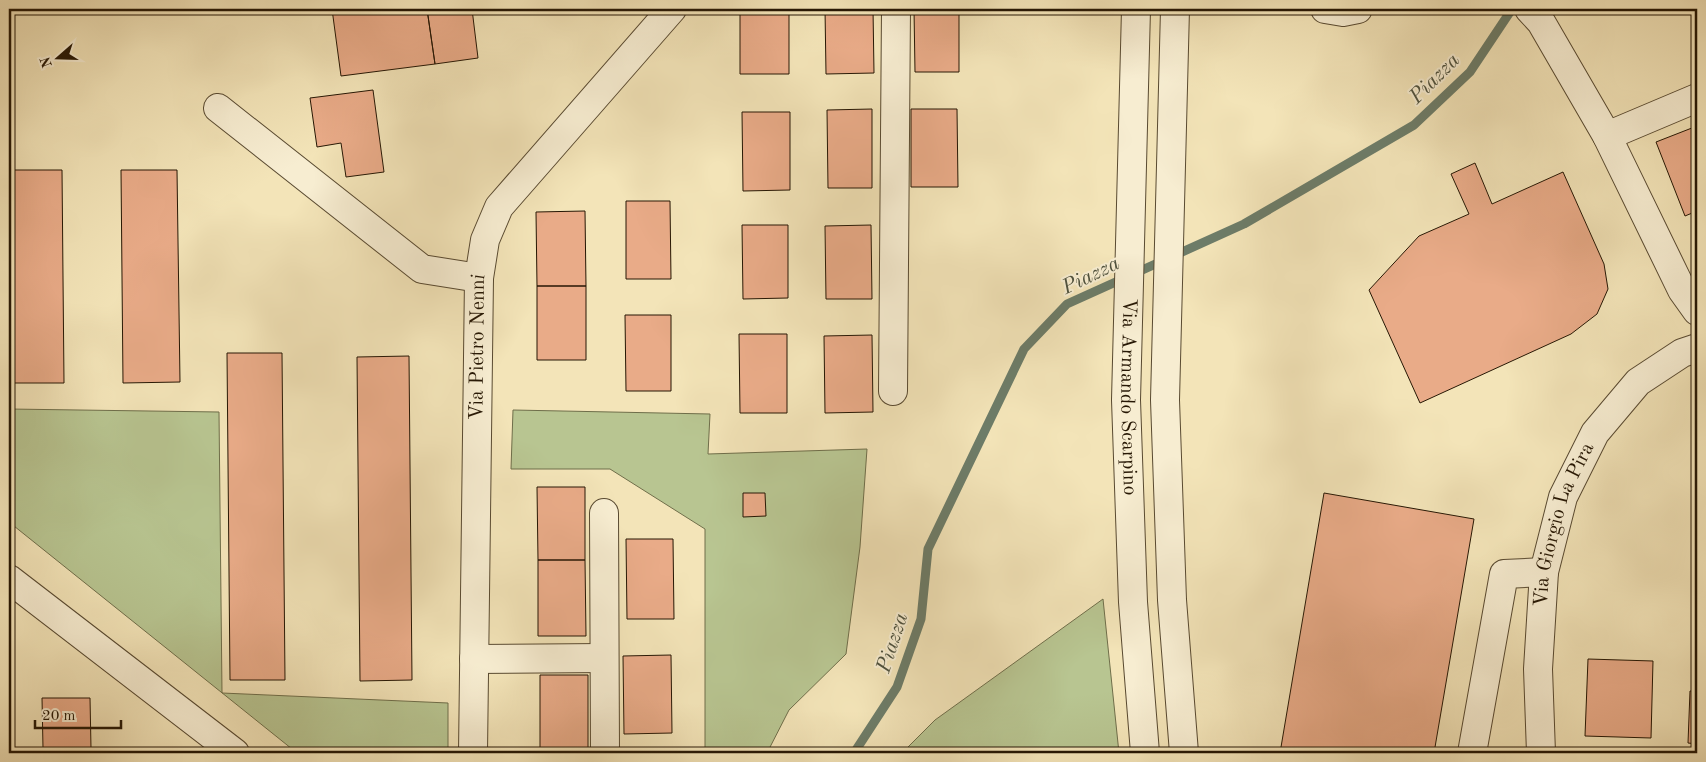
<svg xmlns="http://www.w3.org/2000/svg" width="1706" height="762" font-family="'Old Standard TT',serif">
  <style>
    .green { fill: #b8c591; stroke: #6f6e4a }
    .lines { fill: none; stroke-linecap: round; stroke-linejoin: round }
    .stream { stroke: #6d7c68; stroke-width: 9 }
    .building { fill: #e9ab88; stroke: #261704 }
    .minor-casing { stroke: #594a31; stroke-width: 30 }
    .minor { stroke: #f7edd1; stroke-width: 28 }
    .labels { text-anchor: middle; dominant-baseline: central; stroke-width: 4; stroke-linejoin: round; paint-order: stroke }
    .street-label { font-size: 20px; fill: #261704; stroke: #f7edd1 }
    .water-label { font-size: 21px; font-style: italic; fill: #4f523e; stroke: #f7edd1 }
  </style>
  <rect width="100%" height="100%" fill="#f3e4b8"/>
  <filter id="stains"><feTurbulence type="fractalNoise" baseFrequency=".004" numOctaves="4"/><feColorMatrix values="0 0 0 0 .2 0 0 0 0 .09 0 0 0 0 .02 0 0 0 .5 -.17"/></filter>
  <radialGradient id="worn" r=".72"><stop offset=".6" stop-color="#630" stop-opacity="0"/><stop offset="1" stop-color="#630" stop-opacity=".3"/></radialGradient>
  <path class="green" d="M9,409L219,412L222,693L448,703V753H297L9,522Z
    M513,410L710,414L708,454L867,449L860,547L846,654L789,710L767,753H705V529L610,469H511Z
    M1103,599L1119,753H902L935,720Z"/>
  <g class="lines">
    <path class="stream" d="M854,753L897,687L921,619L928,549L1024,349L1067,304L1244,224L1414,125L1470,72L1512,9"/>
  </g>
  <path class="building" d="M332,9H427L435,64L341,76Z
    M427,9H472L478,58L435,64Z
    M740,9H789V74H740Z
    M825,9H873L874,73L826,74Z
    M914,9H959V72H915Z
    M373,90L384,172L346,177L341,143L317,147L310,98Z
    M872,109V188H828L827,110Z
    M911,109H957L958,187H911Z
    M742,112H790V190L743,191Z
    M1697,126V211L1685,216L1656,142Z
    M1475,163L1492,204L1563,172L1604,264L1608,289L1597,314L1571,334L1420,403L1369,290L1419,236L1469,214L1451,174Z
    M9,170H62L64,383H9Z
    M121,170H177L180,382L123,383Z
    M626,201H670L671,279H626Z
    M585,211L586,286H537L536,212Z
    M742,225H788V298L743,299Z
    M871,225L872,299H826L825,226Z
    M537,286H586V360H537Z
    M625,315H671V391H626Z
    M739,334H787V413H740Z
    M872,335L873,412L825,413L824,336Z
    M227,353H282L285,680H230Z
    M409,356L412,680L360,681L357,357Z
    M537,487H585V560H538Z
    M743,493H765L766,516L743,517Z
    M1324,493L1474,519L1434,753H1280Z
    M626,539H673L674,619H627Z
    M538,560H585L586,636H538Z
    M671,655L672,733L624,734L623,656Z
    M1588,659L1653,661L1651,738L1585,736Z
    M540,675H588V748H540Z
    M1690,691H1697V744L1688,743Z
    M42,698H90L91,748H75V753H49V748H43Z"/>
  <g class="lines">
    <g class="minor-casing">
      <g id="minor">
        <path id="s1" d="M1136,9L1126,400L1133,602L1145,753"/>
        <path d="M1175,9L1165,400L1172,600L1184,753"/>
        <path d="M1325,9L1343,12L1358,9"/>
        <path d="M1529,9L1541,22L1607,136L1682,290L1697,311"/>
        <path d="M218,108L422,269L479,278"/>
        <path d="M1607,136L1697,98"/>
        <path d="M893,391L896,9"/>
        <path d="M604,513L605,753"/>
        <path d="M9,579L235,753"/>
        <path d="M474,659L604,658"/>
        <path id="s2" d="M473,753L479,278L485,240L499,207L672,9"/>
        <path d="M1472,753L1504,574L1544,572"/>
        <path id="s3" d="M1541,753L1538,669L1544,572L1563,497L1595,433L1638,382L1682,353L1697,348"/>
      </g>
    </g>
    <use href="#minor" class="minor"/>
  </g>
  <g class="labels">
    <g class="street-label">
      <text stroke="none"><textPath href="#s2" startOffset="406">Via Pietro Nenni</textPath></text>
      <text stroke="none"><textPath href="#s1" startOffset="388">Via Armando Scarpino</textPath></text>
      <text stroke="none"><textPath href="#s3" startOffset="232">Via Giorgio La Pira</textPath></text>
    </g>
    <g class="water-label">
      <text transform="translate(1435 79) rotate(-45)">Piazza</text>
      <text transform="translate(1091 276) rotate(-26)">Piazza</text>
      <text transform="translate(893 643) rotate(-72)">Piazza</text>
    </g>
  </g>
  <rect width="1706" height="762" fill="none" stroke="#f3e4b8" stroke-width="30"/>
  <rect x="10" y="10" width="1686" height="742" fill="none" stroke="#261704" stroke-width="2.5"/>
  <rect x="15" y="15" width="1676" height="732" fill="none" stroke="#261704"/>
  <g transform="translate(58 58) rotate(250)" stroke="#f7edd1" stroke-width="4" paint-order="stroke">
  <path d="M0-4L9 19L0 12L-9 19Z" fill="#261704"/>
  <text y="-8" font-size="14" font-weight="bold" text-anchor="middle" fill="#261704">N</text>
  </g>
  <path d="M35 720v8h86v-8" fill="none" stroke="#261704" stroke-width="2.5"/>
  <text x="42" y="720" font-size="15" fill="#261704" stroke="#f7edd1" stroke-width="4" paint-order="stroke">20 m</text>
  <rect width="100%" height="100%" filter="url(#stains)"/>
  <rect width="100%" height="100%" fill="url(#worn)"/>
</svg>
